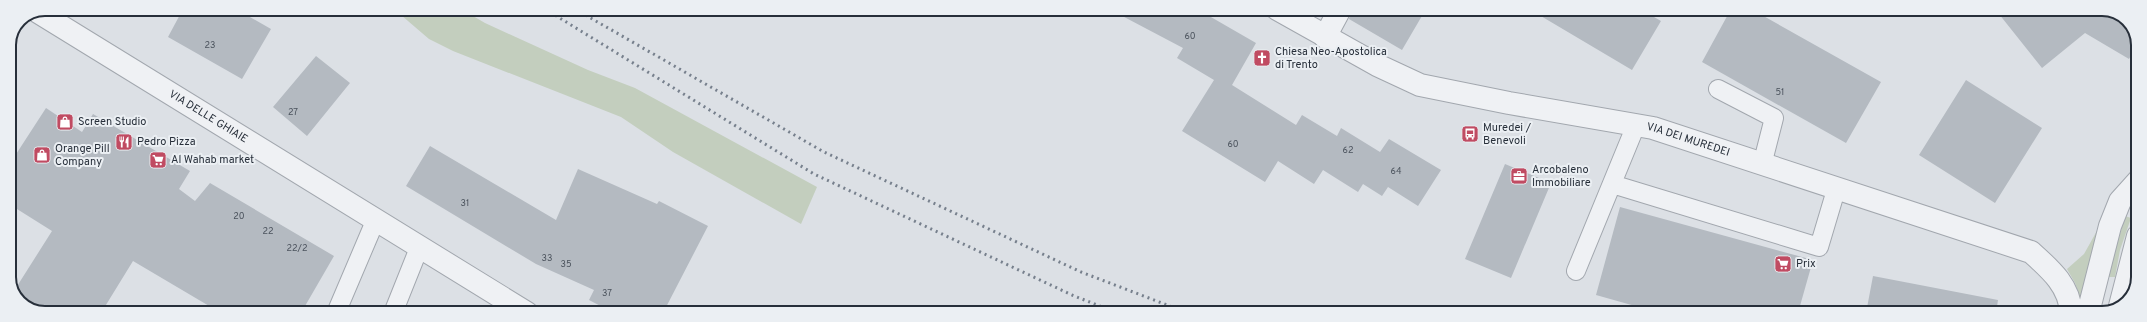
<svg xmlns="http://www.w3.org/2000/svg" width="2147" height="322" font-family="Overpass,sans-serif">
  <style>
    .green { fill: #c3cebe }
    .building { fill: #b4bac1 }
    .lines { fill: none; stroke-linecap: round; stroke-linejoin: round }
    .service-casing { stroke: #a2a7ae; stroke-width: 20 }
    .minor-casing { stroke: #a2a7ae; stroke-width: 24 }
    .tertiary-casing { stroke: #a2a7ae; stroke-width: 24 }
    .service { stroke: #eff1f4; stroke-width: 18 }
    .minor { stroke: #eff1f4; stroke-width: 22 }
    .tertiary { stroke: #eff1f4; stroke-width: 22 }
    .rail { stroke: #77808d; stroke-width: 3; stroke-dasharray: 2 4; stroke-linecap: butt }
    .labels { text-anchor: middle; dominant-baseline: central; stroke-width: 4; stroke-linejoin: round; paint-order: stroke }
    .number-label { font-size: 9px; fill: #4a525c }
    .poi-label { font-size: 11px; fill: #272f3a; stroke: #ebeff3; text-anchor: start }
    .street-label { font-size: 11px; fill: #272f3a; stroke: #ebeff3 }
    .rim { fill: none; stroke: #272f3a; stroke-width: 2 }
  </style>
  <rect width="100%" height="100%" fill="#dce0e5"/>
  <path class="green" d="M394,9H461L485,23L588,70L635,88L817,187L801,224L673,152L621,117L453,51L429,39Z
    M2125,216L2131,218L2120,250L2115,277H2108Z
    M2098,229L2084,298L2080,297L2075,283L2067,269L2084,254Z"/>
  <path class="building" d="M183,9H236L271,29L242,79L168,37Z
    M1109,9H1197L1256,43L1232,85L1296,125L1302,115L1337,136L1341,128L1380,152L1389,139L1441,170L1418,206L1388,187L1382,196L1363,184L1358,192L1323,170L1314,184L1278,161L1265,182L1182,131L1214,80L1177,58L1183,48Z
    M1352,9H1426L1402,50L1349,19Z
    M1529,9H1640L1661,21L1632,70Z
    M1731,9H1751L1881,82L1846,143L1702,62Z
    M1995,9H2106L2127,19L2138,43L2129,59L2085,33L2042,68Z
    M316,56L350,83L307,136L273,107Z
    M1966,80L2042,128L1995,203L1919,155Z
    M46,108L82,132L93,114L190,171L179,189L195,201L210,183L334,256L301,313H221L133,261L101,313H41L20,303L14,291L52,231L9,204V165Z
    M430,146L556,220L578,169L657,204L659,201L708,226L663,313H614L589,300L594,290L536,264L406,186Z
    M1505,164L1551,183L1511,278L1465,259Z
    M1620,207L1813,260L1798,313H1660L1596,295Z
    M1873,276L1998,300L1996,313H1866Z"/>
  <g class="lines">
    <g class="service-casing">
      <path id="service" d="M1718,89L1774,118L1762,165
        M1612,184L1819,247L1836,190
        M1576,271L1636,125
        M336,313L376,219
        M393,313L419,248"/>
    </g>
    <g class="minor-casing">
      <g id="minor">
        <path id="s1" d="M38,12L527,313"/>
        <path d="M1325,37L1340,9"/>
      </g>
    </g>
    <g class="tertiary-casing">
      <g id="tertiary">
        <path id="s2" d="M1277,9L1377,65L1420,85L1509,103L1653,128L2031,252C2050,269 2070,286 2071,313"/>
        <path d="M2120,306L2138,236"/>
        <path d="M2088,313L2110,226L2120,201L2138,181"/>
      </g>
    </g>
    <use href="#service" class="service"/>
    <use href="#minor" class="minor"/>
    <use href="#tertiary" class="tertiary"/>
    <path class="rail" d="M545,9L814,174L1072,295L1117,313
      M575,9L824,152L1081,272L1188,313"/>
  </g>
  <defs>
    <g id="church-square" transform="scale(0.9)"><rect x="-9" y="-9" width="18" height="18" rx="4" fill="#c04b62" stroke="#ebeff3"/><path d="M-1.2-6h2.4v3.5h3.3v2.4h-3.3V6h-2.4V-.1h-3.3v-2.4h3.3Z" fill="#fff"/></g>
    <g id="shop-square" transform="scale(0.9)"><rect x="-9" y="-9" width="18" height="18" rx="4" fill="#c04b62" stroke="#ebeff3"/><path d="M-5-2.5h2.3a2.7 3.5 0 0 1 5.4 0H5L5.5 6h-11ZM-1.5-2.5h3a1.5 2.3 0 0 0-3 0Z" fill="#fff"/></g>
    <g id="bus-square" transform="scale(0.9)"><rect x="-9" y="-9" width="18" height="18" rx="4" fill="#c04b62" stroke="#ebeff3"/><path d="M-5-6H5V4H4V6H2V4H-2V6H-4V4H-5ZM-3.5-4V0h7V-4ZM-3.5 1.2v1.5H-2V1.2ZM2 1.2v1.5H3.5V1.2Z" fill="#fff"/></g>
    <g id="restaurant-square" transform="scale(0.9)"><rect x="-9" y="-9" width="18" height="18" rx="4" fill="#c04b62" stroke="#ebeff3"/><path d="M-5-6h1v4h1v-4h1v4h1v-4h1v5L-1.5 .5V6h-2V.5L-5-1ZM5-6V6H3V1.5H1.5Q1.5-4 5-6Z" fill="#fff"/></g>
    <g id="supermarket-square" transform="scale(0.9)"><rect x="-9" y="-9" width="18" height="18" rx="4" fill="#c04b62" stroke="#ebeff3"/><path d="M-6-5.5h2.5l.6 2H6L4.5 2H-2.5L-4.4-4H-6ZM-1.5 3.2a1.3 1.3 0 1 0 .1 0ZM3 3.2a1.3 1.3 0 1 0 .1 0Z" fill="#fff"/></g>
    <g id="office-square" transform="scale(0.9)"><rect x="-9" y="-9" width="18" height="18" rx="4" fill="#c04b62" stroke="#ebeff3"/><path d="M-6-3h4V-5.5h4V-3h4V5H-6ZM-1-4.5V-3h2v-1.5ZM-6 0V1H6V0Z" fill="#fff"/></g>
  </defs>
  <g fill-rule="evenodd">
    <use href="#church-square" x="1262" y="58"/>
    <use href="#shop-square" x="65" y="122"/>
    <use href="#bus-square" x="1470" y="134"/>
    <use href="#restaurant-square" x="124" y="142"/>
    <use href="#shop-square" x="42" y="155"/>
    <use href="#supermarket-square" x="158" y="160"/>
    <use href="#office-square" x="1519" y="176"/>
    <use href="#supermarket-square" x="1783" y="264"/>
  </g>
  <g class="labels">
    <g class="number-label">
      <text x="1190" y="36">60</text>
      <text x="210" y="45">23</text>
      <text x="1780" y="92">51</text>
      <text x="293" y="112">27</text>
      <text x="1233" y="144">60</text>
      <text x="1348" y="150">62</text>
      <text x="1396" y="171">64</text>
      <text x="465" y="203">31</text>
      <text x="239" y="216">20</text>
      <text x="268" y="231">22</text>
      <text x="297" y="248">22/2</text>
      <text x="547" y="258">33</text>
      <text x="566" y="264">35</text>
      <text x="607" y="293">37</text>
    </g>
    <g class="poi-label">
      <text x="1275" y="52">Chiesa Neo-Apostolica<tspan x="1275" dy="13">di Trento</tspan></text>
      <text x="78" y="122">Screen Studio</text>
      <text x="1483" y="128">Muredei /<tspan x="1483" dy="13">Benevoli</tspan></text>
      <text x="137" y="142">Pedro Pizza</text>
      <text x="55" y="149">Orange Pill<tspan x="55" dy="13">Company</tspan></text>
      <text x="171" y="160">Al Wahab market</text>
      <text x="1532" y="170">Arcobaleno<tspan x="1532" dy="13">Immobiliare</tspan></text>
      <text x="1796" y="264">Prix</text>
    </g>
    <g class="street-label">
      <text stroke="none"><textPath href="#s1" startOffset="200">VIA DELLE GHIAIE</textPath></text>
      <text stroke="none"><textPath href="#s2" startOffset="436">VIA DEI MUREDEI</textPath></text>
    </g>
  </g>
  <path d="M0 0H2147V322H0ZM45 16H2102A29 29 0 0 1 2131 45V277A29 29 0 0 1 2102 306H45A29 29 0 0 1 16 277V45A29 29 0 0 1 45 16Z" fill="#ebeff3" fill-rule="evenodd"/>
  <path class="rim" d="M45 16H2102A29 29 0 0 1 2131 45V277A29 29 0 0 1 2102 306H45A29 29 0 0 1 16 277V45A29 29 0 0 1 45 16Z"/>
</svg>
